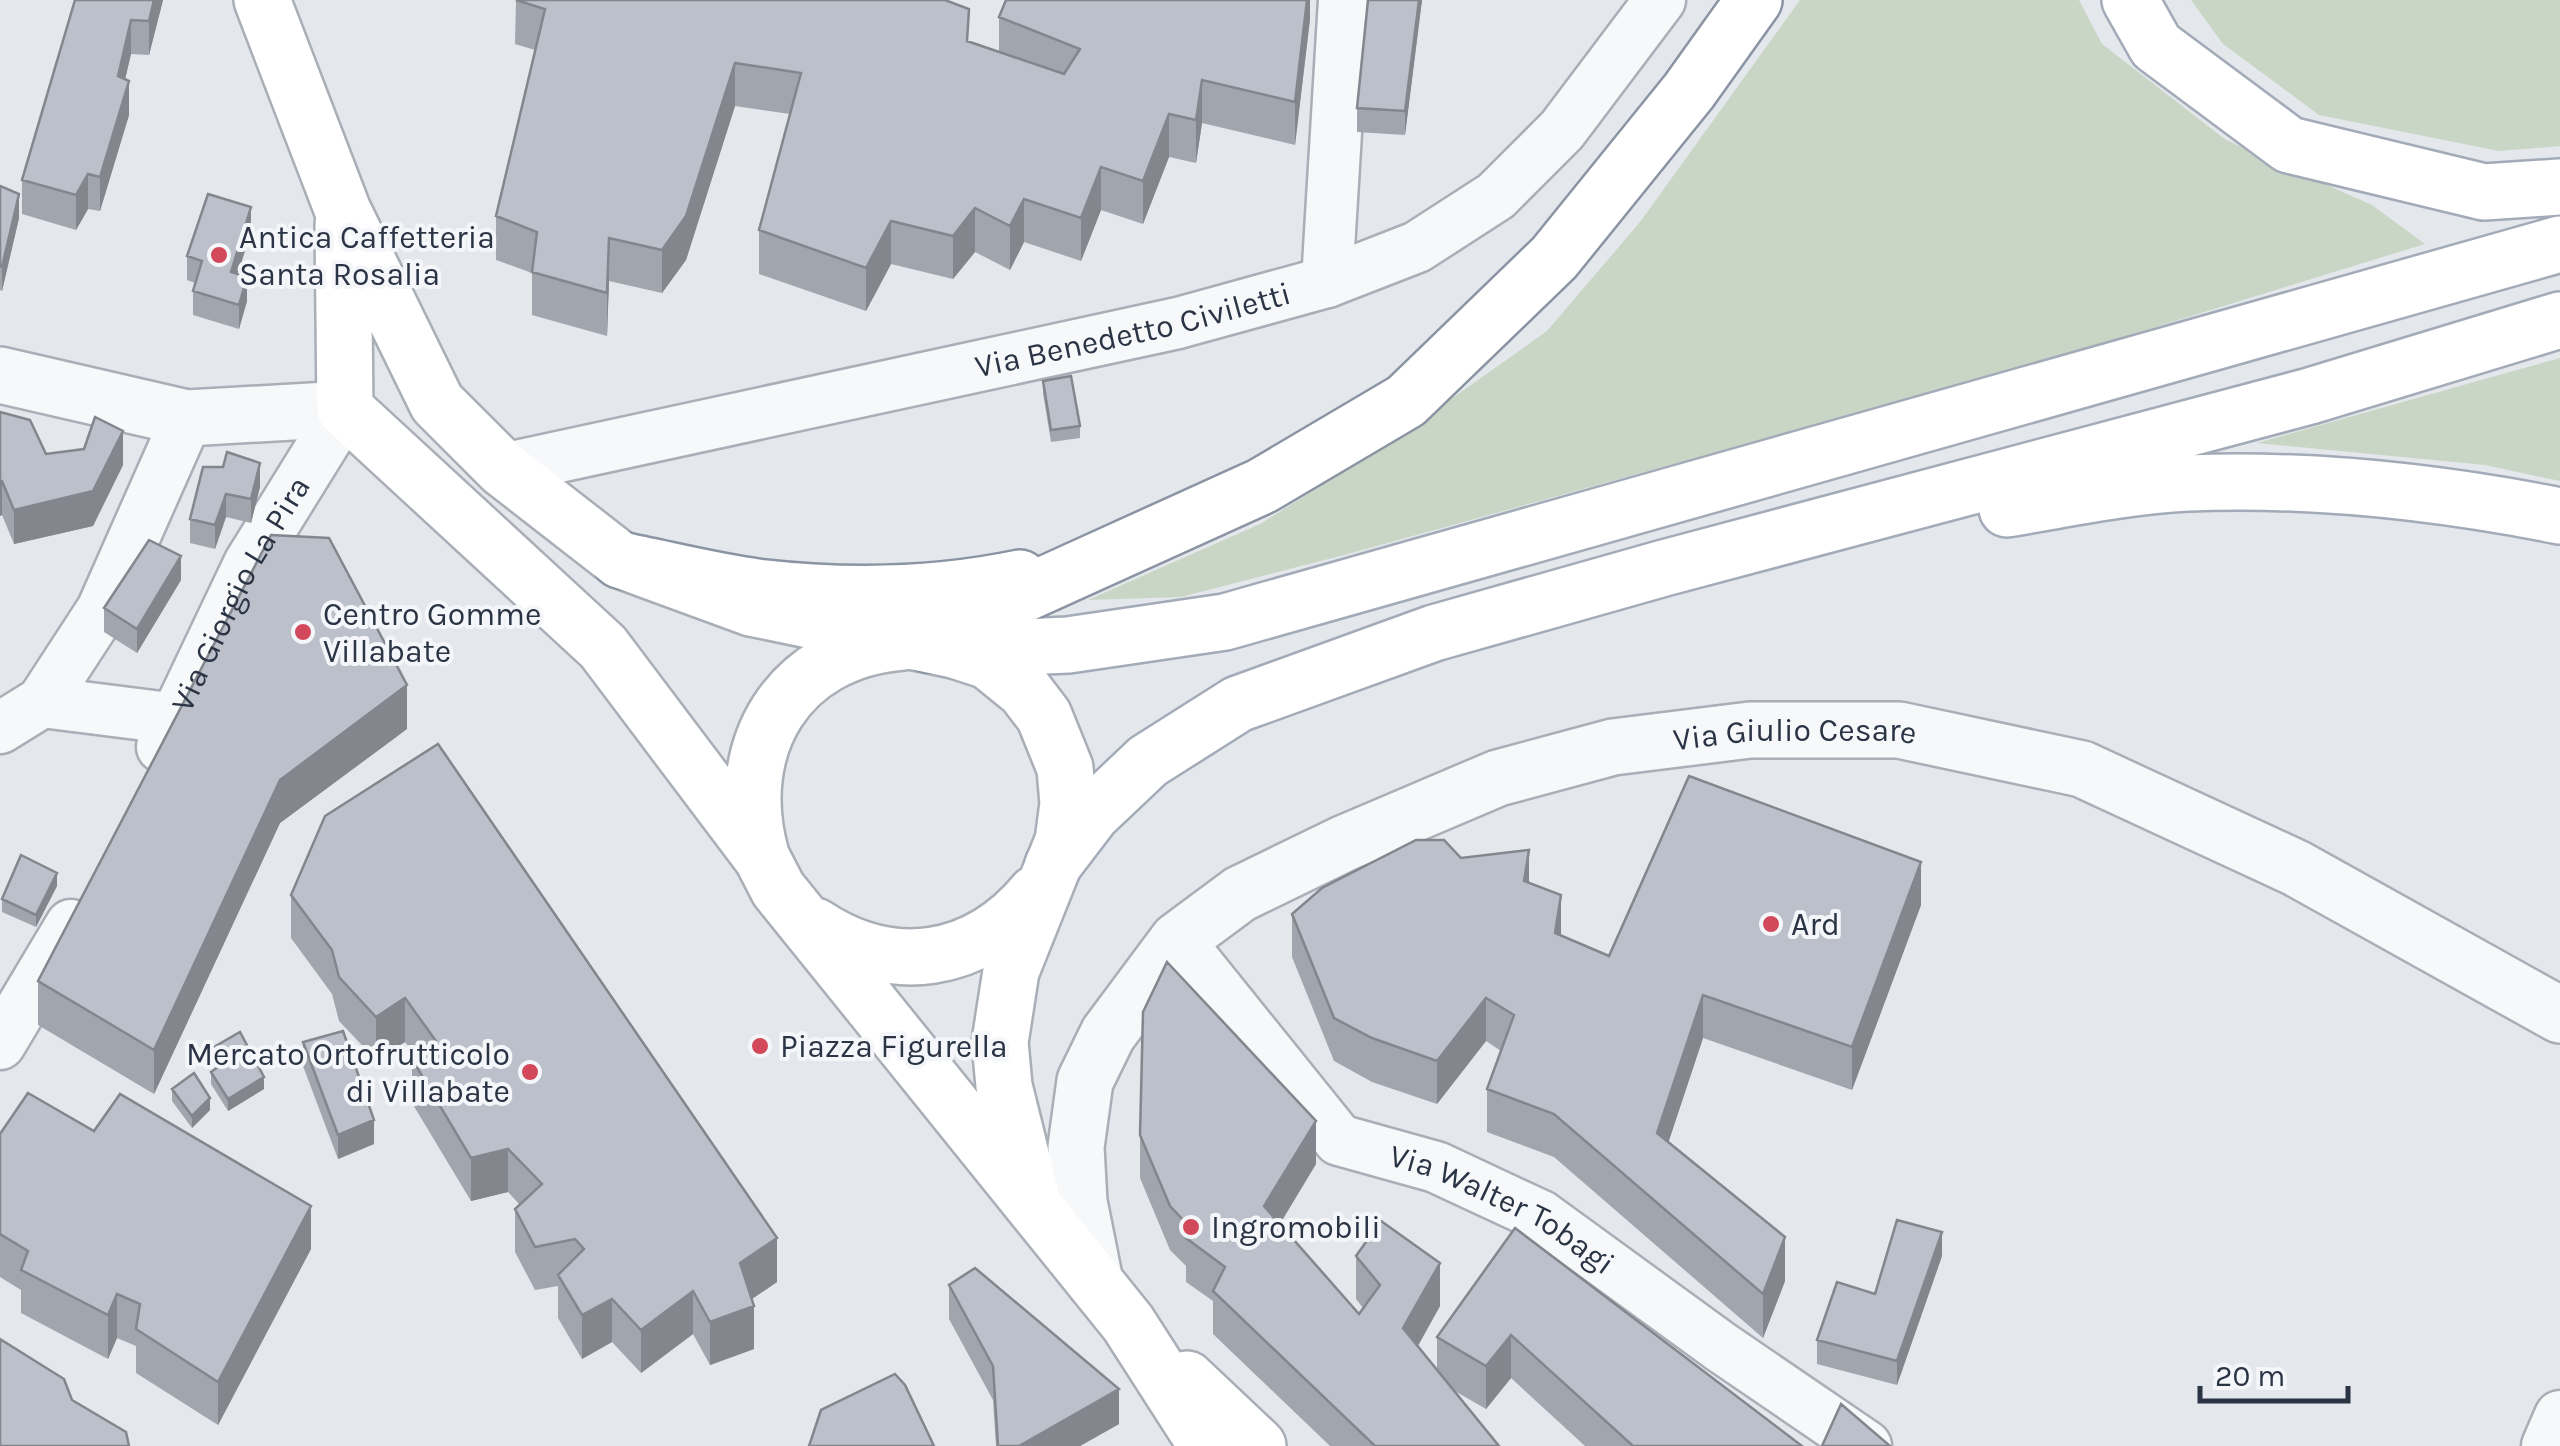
<svg xmlns="http://www.w3.org/2000/svg" width="2560" height="1446" font-family="Karla,sans-serif">
  <style>
    .green { fill: #c9d6c5 }
    .lines { fill: none; stroke-linecap: round; stroke-linejoin: round }
    .minor-casing { stroke: #a9aeb7; stroke-width: 55 }
    .tertiary-casing { stroke: #a9aeb7; stroke-width: 60 }
    .secondary-casing { stroke: #a9aeb7; stroke-width: 60 }
    .primary-casing { stroke: #a3abb8; stroke-width: 60 }
    .motorway-casing { stroke: #8b94a3; stroke-width: 60 }
    .minor { stroke: #f7f8fa; stroke-width: 50 }
    .tertiary { stroke: #f7f8fa; stroke-width: 55 }
    .secondary { stroke: #fff; stroke-width: 55 }
    .primary { stroke: #fff; stroke-width: 55 }
    .motorway { stroke: #fff; stroke-width: 55 }
    .wall { fill: #a1a5ae }
    .shaded-wall { fill: #83868d }
    .building { fill: #bbc0ca; stroke: #83868d; stroke-width: 2.5 }
    .poi-dot { fill: #d1495b; stroke: #f4f6f9; stroke-width: 4 }
    .labels { text-anchor: middle; dominant-baseline: central; stroke-width: 8; stroke-linejoin: round; paint-order: stroke }
    .poi-label { font-size: 32px; fill: #2b3445; stroke: #f4f6f9; text-anchor: start }
    .street-label { font-size: 32px; fill: #2b3445; stroke: #f4f6f9 }
  </style>
  <rect width="100%" height="100%" fill="#e4e7ec"/>
  <path class="green" d="M1800,0H2079L2102,44L2226,140L2372,205L2425,244L2032,365L1344,555L1181,597L1088,600L1260,524L1389,443L1547,331L1640,222Z
    M2191,0H2560V146L2499,151L2319,115L2223,44Z
    M2560,358V481L2485,465L2257,443Z"/>
  <g class="lines">
    <g class="minor-casing">
      <g id="minor">
        <path d="M1327,282L1344,0"/>
        <path id="s1" d="M503,469L1178,323L1327,282L1417,247L1496,196L1562,130L1660,0"/>
        <path d="M42,702L177,719"/>
        <path d="M0,728L42,702L102,610L187,418"/>
        <path id="s2" d="M162,747L249,564L345,409"/>
        <path id="s3" d="M1178,940L1339,1140L1436,1167L1541,1216L1721,1347L1866,1446"/>
        <path d="M0,1044L71,925"/>
        <path d="M2547,1446L2560,1416"/>
      </g>
    </g>
    <g class="tertiary-casing">
      <g id="tertiary">
        <path d="M0,375L187,418L345,409"/>
        <path id="s4" d="M1095,1282L1079,1202L1076,1147L1085,1081L1108,1034L1178,940L1240,894L1345,843L1498,778L1613,747L1750,730H1899L2082,769L2296,868L2560,1015"/>
      </g>
    </g>
    <g class="secondary-casing">
      <path id="secondary" d="M262,0L343,211L437,403L503,469L620,560L751,608L954,650L988,661L1025,691L1044,716L1065,768L1068,804L1063,841L1011,971L1000,1042L1004,1086L1033,1203
        M343,224L345,409L603,647L762,858L778,889L1128,1323L1207,1446
        M761,855C731,748 787,651 903,642
        M815,926C892,977 977,964 1036,893
        M1187,1379L1258,1446"/>
    </g>
    <g class="primary-casing">
      <path id="primary" d="M2130,0L2156,46L2289,145L2484,192L2560,187
        M2007,509C2066,499 2128,486 2188,483C2313,478 2438,492 2560,516
        M954,650L1068,645L1225,622L2560,244
        M1053,865L1092,814L1148,761L1238,704L1434,633L1664,568L2310,396L2560,320"/>
    </g>
    <g class="motorway-casing">
      <path id="motorway" d="M620,560C666,569 712,581 757,587C844,597 934,596 1020,578
        M928,644L993,608L1262,486L1406,401L1554,258L1689,91L1754,0"/>
    </g>
    <use href="#minor" class="minor"/>
    <use href="#tertiary" class="tertiary"/>
    <use href="#secondary" class="secondary"/>
    <use href="#primary" class="primary"/>
    <use href="#motorway" class="motorway"/>
  </g>
  <path class="wall" d="M75,0H163L149,55L131,54L125,79L129,115L100,211L88,209L76,230L22,214V180Z
    M516,0L969,42L999,52V17L1310,0V19L1295,145L1202,123L1196,163L1169,157L1143,224L1101,210L1081,261L1024,242L1010,270L975,252L953,279L891,264L866,311L759,274V230L790,114L735,106L686,260L662,293L609,281L607,336L532,315V273L496,260V216L535,50L515,44Z
    M1368,0H1422L1405,135L1357,132V108Z
    M0,186L19,218L2,291L0,290Z
    M251,231L238,274L247,301L239,329L193,315V291L195,283L187,280V256Z
    M1043,381L1080,426V438L1051,442L1043,393Z
    M0,412L46,454L123,465L93,526L14,544L2,515L0,516Z
    M203,467L260,487L251,523L226,517L215,549L190,543V519Z
    M181,580L137,653L104,632V608Z
    M407,729L280,823L154,1094L38,1025V981Z
    M1529,883L1561,935L1609,956L1921,905L1852,1090L1703,1038L1668,1142L1785,1281L1763,1338L1554,1157L1487,1132V1089L1501,1051L1486,1041L1437,1104L1372,1082L1334,1061L1292,957V914Z
    M57,886L36,927L2,912V899Z
    M291,895L777,1282L752,1299L754,1349L710,1365L693,1334L641,1373L612,1342L582,1359L558,1318V1286L535,1290L515,1252V1209L520,1205L508,1192L471,1201L412,1103V1059L416,1056L405,1042L376,1060L339,1021L332,994L291,938Z
    M303,1042L374,1144L338,1159L303,1066Z
    M214,1047L264,1089L228,1111L211,1084V1072L218,1067L214,1060Z
    M172,1089L210,1110L192,1128L172,1101Z
    M94,1131L311,1249L218,1425L136,1373V1346L117,1338L108,1359L21,1313V1290L0,1277V1134Z
    M1140,1135L1316,1164L1280,1224L1359,1314L1363,1308L1356,1299V1256L1440,1306L1418,1346L1437,1370V1337L1515,1228L1802,1446H1585L1511,1378L1486,1409L1453,1390L1499,1446H1330L1213,1334V1301L1186,1282V1266L1170,1250L1140,1178Z
    M1942,1256L1897,1385L1817,1364V1340L1875,1294Z
    M949,1285L1119,1424L1080,1446H996L993,1400L949,1319Z"/>
  <path class="shaded-wall" d="M154,0H163L149,55V21Z
    M1307,0H1310V19L1295,145V102Z
    M1419,0H1422L1405,135V111Z
    M131,20V54L118,110V76Z
    M735,63V106L686,260L662,293V250Z
    M1202,80V123L1196,163V120Z
    M129,81V115L100,211V177Z
    M1169,114V157L1143,224V181Z
    M1101,167V210L1081,261V218Z
    M88,174V209L76,230V195Z
    M19,194V218L2,291V267Z
    M1024,199V242L1010,270V226Z
    M251,207V231L231,296V272Z
    M975,208V252L953,279V236Z
    M891,221V264L866,311V268Z
    M609,238V281L607,336V293Z
    M247,277V301L239,329V305Z
    M123,431V465L93,526L14,544V510Z
    M260,463V487L251,523V499Z
    M0,481H2V515L0,516Z
    M226,494V517L215,549V525Z
    M181,556V580L137,653V629Z
    M407,685V729L280,823L154,1094V1050L280,780Z
    M1529,850V893L1524,881Z
    M1921,862V905L1852,1090V1047Z
    M57,873V886L36,927V915Z
    M1561,895V938L1555,933Z
    M1703,995V1038L1657,1177V1133Z
    M405,998V1042L376,1060V1017Z
    M1486,998V1041L1437,1104V1061Z
    M264,1077V1089L228,1111V1099Z
    M210,1098V1110L192,1128V1116Z
    M374,1120V1144L338,1159V1135Z
    M1316,1121V1164L1264,1250V1206Z
    M508,1149V1192L471,1201V1158Z
    M311,1206V1249L218,1425V1382Z
    M1942,1232V1256L1897,1385V1361Z
    M1785,1237V1281L1763,1338V1294Z
    M777,1238V1282L740,1307V1263Z
    M1440,1263V1306L1403,1372V1328Z
    M693,1291V1334L641,1373V1330Z
    M117,1294V1338L108,1359V1315Z
    M612,1299V1342L582,1359V1315Z
    M754,1306V1349L710,1365V1322Z
    M1511,1335V1378L1486,1409V1366Z
    M1119,1389V1424L1080,1446H1019Z"/>
  <path class="building" d="M75,0H154L149,21L131,20L118,76L129,81L100,177L88,174L76,195L22,180Z
    M516,0H945L969,9L967,41L1064,74L1080,49L999,17L1006,0H1307L1295,102L1202,80L1196,120L1169,114L1143,181L1101,167L1081,218L1024,199L1010,226L975,208L953,236L891,221L866,268L759,230L801,73L735,63L686,216L662,250L609,238L607,293L532,272L537,232L496,216L545,9Z
    M1368,0H1419L1405,111L1357,108Z
    M0,186L19,194L2,267L0,266Z
    M208,194L251,207L231,272L247,277L239,305L193,291L202,261L187,256Z
    M1071,376L1080,426L1051,430L1043,381Z
    M0,412L30,420L46,454L84,449L95,417L123,431L93,491L14,510L2,481H0Z
    M227,452L260,463L251,499L226,494L215,525L190,519L203,467H223Z
    M271,535L329,538L407,685L280,780L154,1050L38,981Z
    M149,540L181,556L137,629L104,608Z
    M438,744L777,1238L740,1263L754,1306L710,1322L693,1291L641,1330L612,1299L582,1315L558,1275L584,1249L575,1239L535,1247L515,1209L542,1184L508,1149L471,1158L412,1059L436,1041L405,998L376,1017L339,977L332,950L291,895L325,816Z
    M1689,776L1921,862L1852,1047L1703,995L1657,1133L1785,1237L1763,1294L1554,1114L1487,1089L1514,1015L1486,998L1437,1061L1372,1038L1334,1018L1292,914L1322,888L1416,840H1444L1461,858L1529,850L1524,881L1561,895L1555,933L1609,956Z
    M21,855L57,873L36,915L2,899Z
    M1167,962L1316,1121L1264,1206L1359,1314L1380,1285L1356,1256L1381,1221L1440,1263L1403,1328L1499,1446H1375L1213,1291L1225,1267L1186,1238V1223L1170,1206L1140,1135L1143,1012Z
    M343,1031L374,1120L338,1135L303,1042Z
    M240,1032L264,1077L228,1099L211,1072L222,1064L214,1047Z
    M194,1073L210,1098L192,1116L172,1089Z
    M28,1093L94,1131L120,1094L311,1206L218,1382L136,1329L140,1304L117,1294L108,1315L21,1270L28,1251L0,1234V1134Z
    M1897,1220L1942,1232L1897,1361L1817,1340L1837,1282L1875,1294Z
    M1515,1228L1802,1446H1633L1511,1335L1486,1366L1437,1337Z
    M975,1268L1119,1389L1019,1446H998L993,1366L949,1285Z
    M0,1339L64,1379L72,1400L126,1432L129,1446H0Z
    M895,1374L905,1385L934,1446H809L821,1410Z
    M1841,1404L1890,1446H1822Z"/>
  <g class="poi-dot">
    <circle cx="219" cy="255" r="10"/>
    <circle cx="303" cy="632" r="10"/>
    <circle cx="1771" cy="924" r="10"/>
    <circle cx="760" cy="1046" r="10"/>
    <circle cx="530" cy="1072" r="10"/>
    <circle cx="1191" cy="1227" r="10"/>
  </g>
  <g class="labels">
    <g class="poi-label">
      <text x="239" y="237">Antica Caffetteria<tspan x="239" dy="37">Santa Rosalia</tspan></text>
      <text x="323" y="614">Centro Gomme<tspan x="323" dy="37">Villabate</tspan></text>
      <text x="1791" y="924">Ard</text>
      <text x="780" y="1046">Piazza Figurella</text>
      <text x="510" y="1054" text-anchor="end">Mercato Ortofrutticolo<tspan x="510" dy="37">di Villabate</tspan></text>
      <text x="1211" y="1227">Ingromobili</text>
    </g>
    <g class="street-label">
      <text stroke="none"><textPath href="#s1" startOffset="645">Via Benedetto Civiletti</textPath></text>
      <text stroke="none"><textPath href="#s2" startOffset="172">Via Giorgio La Pira</textPath></text>
      <text stroke="none"><textPath href="#s4" startOffset="1035">Via Giulio Cesare</textPath></text>
      <text stroke="none"><textPath href="#s3" startOffset="435">Via Walter Tobagi</textPath></text>
    </g>
  </g>
  <path d="M2200 1386v15h148v-15" fill="none" stroke="#2b3445" stroke-width="5"/>
  <text x="2215" y="1386" font-size="30" fill="#2b3445" stroke="#f4f6f9" stroke-width="8" paint-order="stroke">20 m</text>
</svg>
